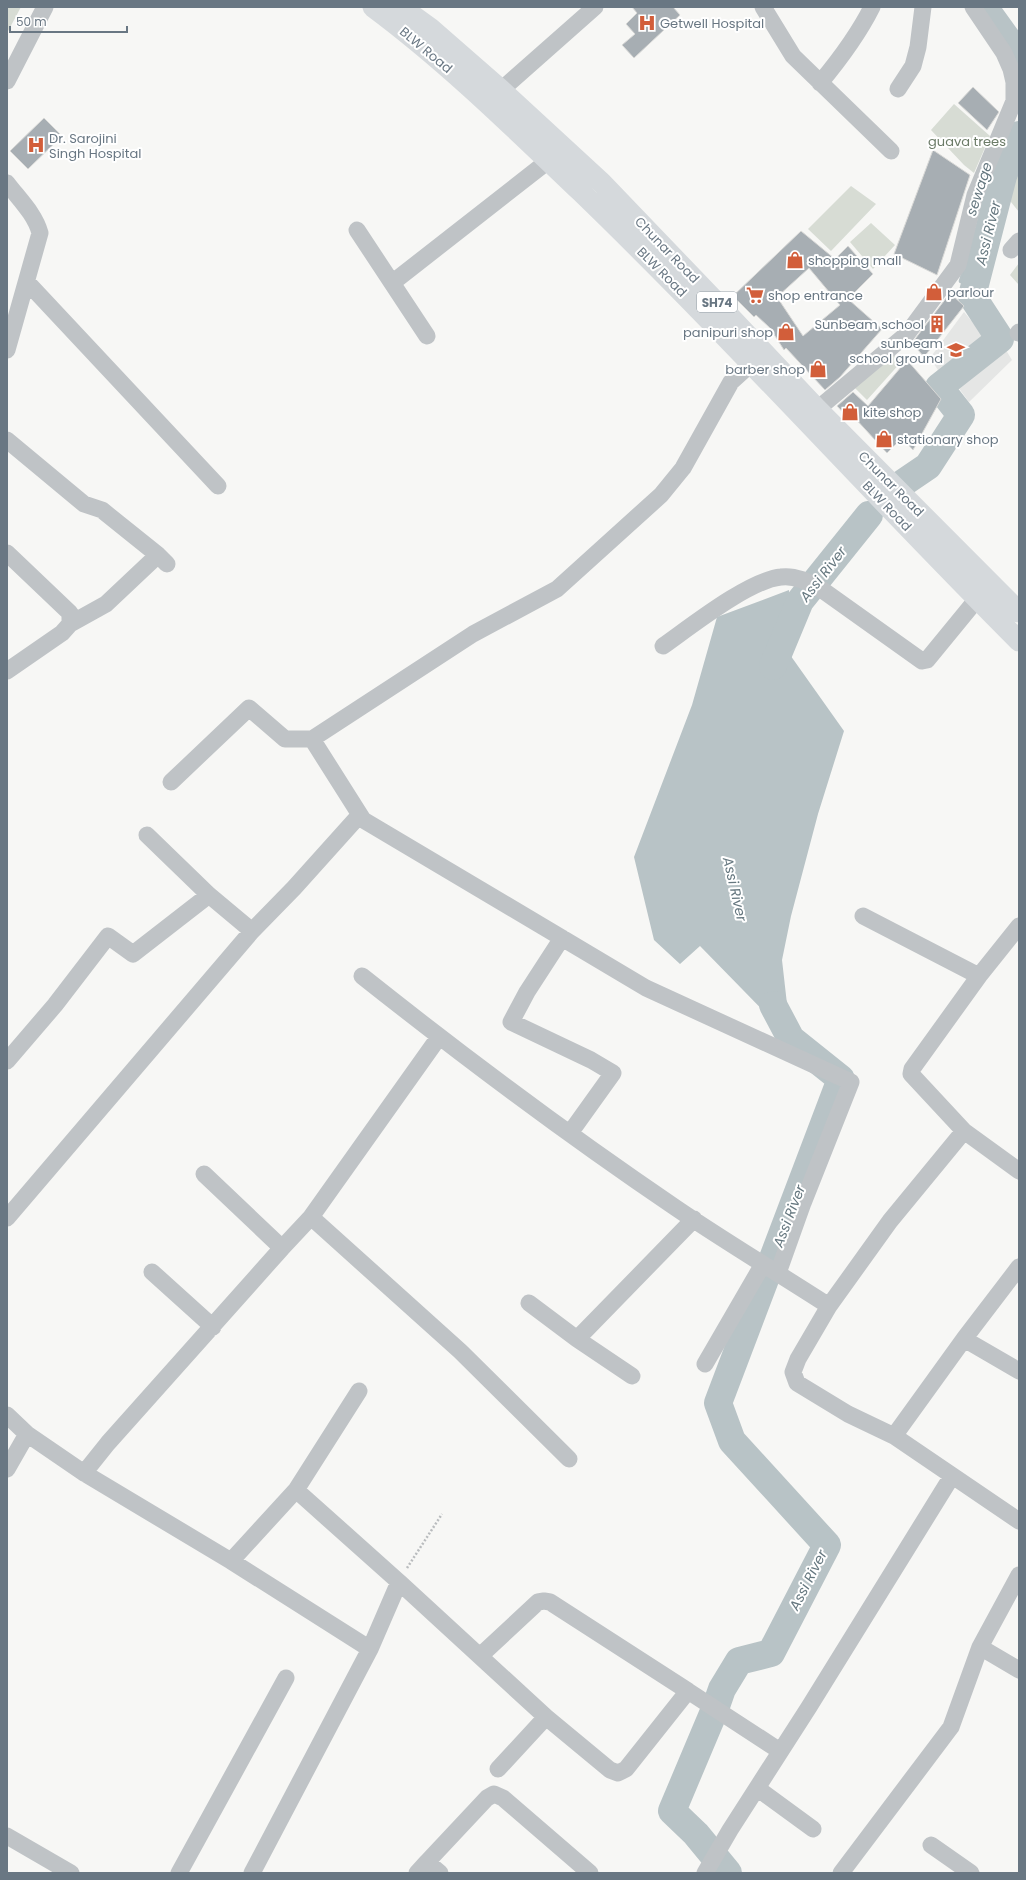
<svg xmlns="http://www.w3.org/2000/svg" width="1026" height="1880" font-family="Poppins,sans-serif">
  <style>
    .built { fill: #e5e6e5 }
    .green { fill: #d7dcd4 }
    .water { fill: #b8c3c6 }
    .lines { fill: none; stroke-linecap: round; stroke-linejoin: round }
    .stream { stroke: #b8c3c6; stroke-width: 4.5 }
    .river { stroke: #b8c3c6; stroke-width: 28 }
    .building { fill: #a7aeb3; stroke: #d9d9d7; fill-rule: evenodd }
    .path { stroke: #b9bcbe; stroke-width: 2.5; stroke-dasharray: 2 2; stroke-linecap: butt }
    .minor { stroke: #bfc3c6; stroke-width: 17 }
    .major { stroke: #d5d9dc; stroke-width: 21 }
    .labels { text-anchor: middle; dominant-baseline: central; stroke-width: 4; stroke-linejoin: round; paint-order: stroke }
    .shield { fill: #fff; stroke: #96a0a8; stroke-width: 1 }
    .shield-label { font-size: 12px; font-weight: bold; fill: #697783 }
    .poi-label { font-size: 13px; fill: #697783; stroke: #fff; text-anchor: start }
    .street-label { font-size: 13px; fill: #697783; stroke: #fff }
    .park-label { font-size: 13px; fill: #6b7b67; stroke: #fff }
    .water-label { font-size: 14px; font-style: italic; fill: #65777f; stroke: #fff }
  </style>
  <rect width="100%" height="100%" fill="#f7f7f5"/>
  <path class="built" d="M964,312L988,341L942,376L930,358Z
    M1001,342L1012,360L969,402L955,383Z"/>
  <path class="green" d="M7,7H21L7,33Z
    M954,104L990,136L974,173L964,165L931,130Z
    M1019,151V212L1007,197Z
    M851,186L876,204L831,251L808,229Z
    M871,223L895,245L873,269L850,242Z
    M1019,263V285L1010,275Z
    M892,353L902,361L867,400L854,387Z"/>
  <path class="water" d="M789,590L788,652L844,731L818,814L791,916L782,960L791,1039L700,946L680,964L654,940L634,857L692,705L717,617Z"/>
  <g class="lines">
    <path class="stream" d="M961,281L1008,137"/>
    <path class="river" d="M984,7L1010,43L1019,59
      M903,483L928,466L961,415L939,387L1000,339L972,296L1003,176L1019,135
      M773,666L800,601L869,515
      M728,1873L696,1834L672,1811L715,1709L722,1689L739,1661L771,1653L827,1545L732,1441L718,1403L841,1079L791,1039L773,1005"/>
  </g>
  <path class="building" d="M632,7H673L680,15L634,58L622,45L635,34L626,24L637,13Z
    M973,87L999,112L987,130L958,103Z
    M44,118L62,136L28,169L10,151Z
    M933,150L970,175L937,275L894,254Z
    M801,231L835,259L848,246L873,274L848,299L882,329L840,377L825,390L786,348L784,350L770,328L756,315L754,317L733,296ZM809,268L840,305L803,336L777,297Z
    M950,293L964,306L924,357L912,343Z
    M907,360L941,399L913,450L902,438L887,453L853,416L850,420L837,406L853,392L868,406Z"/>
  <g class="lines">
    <path class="path" d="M407,1568L442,1514"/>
    <path class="minor" d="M763,7L793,56L891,151
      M7,81L45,7
      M820,83C840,59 858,35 872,7
      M898,89L913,66L918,47L923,7
      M492,98L595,7
      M7,183C19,199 35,214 40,233L7,350
      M357,230L427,336
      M1011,250L1019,241
      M27,282L218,486
      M392,283L548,161
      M1018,333L1019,332
      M808,417L907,334L958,265L975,195L1014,101V82L1011,69L1004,53L973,7
      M7,440L84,504L102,510L158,555L167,564
      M7,553L70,613V624
      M663,646C690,627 749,580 781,577C795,575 809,582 821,589L922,661L927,660L977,599
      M7,671L62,633L70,624L106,604L158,555
      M171,782L249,708L285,739H312
      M362,818L312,739L473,634L557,589L661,495L683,468L731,382L752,363
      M147,835L209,895L252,931
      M863,916L979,976
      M1019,926L979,976L912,1069L911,1074L964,1131L1019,1171
      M562,938L527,992L511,1022L591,1060L613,1073L570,1133
      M362,976C464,1057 568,1135 676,1208C726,1242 778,1273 829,1306
      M7,1061L55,1005L108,936L133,954L209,895
      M964,1131L890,1221L829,1306L798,1359L793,1372L797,1383L848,1414L894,1436L1019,1521
      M311,1217L439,1037
      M7,1218L252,931L294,888L356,819L360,818L646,988L851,1082L803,1203L778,1273
      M282,1248L311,1217L460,1351L569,1459
      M152,1272L213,1327
      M529,1303L577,1339L694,1219
      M577,1339L632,1376
      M964,1339L1019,1371
      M705,1364L763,1264
      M7,1415L27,1434
      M894,1436L964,1339L1019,1267
      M7,1469L27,1434L84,1473L231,1561L370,1649
      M84,1473L108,1443L282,1248L204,1174
      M296,1490L399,1582
      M231,1561L296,1490L359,1391
      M980,1647L1019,1670
      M481,1655L538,1602L544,1601L550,1602L688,1691
      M498,1769L546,1717
      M757,1788L813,1829
      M7,1836L71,1873
      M931,1845L971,1873
      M427,1862L487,1798L494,1794L503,1798L590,1873
      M179,1873L286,1678
      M252,1873L370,1649L399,1582L546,1717L610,1770L618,1773L626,1769L688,1691L780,1751
      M417,1873L427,1862L440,1873
      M705,1873L730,1830L809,1707L952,1476
      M841,1873L951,1727L980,1647L1019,1575"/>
    <path class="major" d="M373,7C447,62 513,127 580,191C731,337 871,493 1019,641
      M401,7L430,28L501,90L602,183L719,305L817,409L1019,612"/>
  </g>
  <defs>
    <g id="hospital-bare" transform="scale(1.38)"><path d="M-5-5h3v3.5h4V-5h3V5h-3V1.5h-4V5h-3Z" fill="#d25e3a" stroke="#fff" stroke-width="2.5" paint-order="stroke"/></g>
    <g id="shop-bare" transform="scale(1.38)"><path d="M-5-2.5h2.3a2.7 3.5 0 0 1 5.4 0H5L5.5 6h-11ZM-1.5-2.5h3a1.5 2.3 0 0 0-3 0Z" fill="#d25e3a" stroke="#fff" stroke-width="2.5" paint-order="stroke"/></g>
    <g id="supermarket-bare" transform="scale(1.38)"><path d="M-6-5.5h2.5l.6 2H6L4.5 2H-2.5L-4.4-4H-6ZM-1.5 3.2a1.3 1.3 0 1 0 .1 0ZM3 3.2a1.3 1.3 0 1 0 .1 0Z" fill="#d25e3a" stroke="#fff" stroke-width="2.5" paint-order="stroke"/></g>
    <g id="building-bare" transform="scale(1.38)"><path d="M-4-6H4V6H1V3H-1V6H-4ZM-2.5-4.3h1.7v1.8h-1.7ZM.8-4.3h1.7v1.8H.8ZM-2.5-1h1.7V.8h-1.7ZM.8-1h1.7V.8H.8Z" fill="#d25e3a" stroke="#fff" stroke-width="2.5" paint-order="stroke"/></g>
    <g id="school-bare" transform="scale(1.38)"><path d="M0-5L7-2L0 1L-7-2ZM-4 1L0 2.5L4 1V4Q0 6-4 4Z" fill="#d25e3a" stroke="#fff" stroke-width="2.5" paint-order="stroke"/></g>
  </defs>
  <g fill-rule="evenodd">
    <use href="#hospital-bare" x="647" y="23"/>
    <use href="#hospital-bare" x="36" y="145"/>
    <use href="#shop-bare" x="795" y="260"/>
    <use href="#shop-bare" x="934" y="292"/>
    <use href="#supermarket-bare" x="755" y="295"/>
    <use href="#building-bare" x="937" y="324"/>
    <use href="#shop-bare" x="786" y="332"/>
    <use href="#school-bare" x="956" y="350"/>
    <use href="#shop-bare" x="818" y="369"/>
    <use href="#shop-bare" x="850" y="412"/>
    <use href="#shop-bare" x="884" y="439"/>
  </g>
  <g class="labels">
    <rect class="shield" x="697" y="292" width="40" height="20" rx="3"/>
    <g class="shield-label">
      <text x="717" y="302">SH74</text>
    </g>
    <g class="poi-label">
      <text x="660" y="23">Getwell Hospital</text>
      <text x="49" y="138">Dr. Sarojini<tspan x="49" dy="15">Singh Hospital</tspan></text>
      <text x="808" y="260">shopping mall</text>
      <text x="947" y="292">parlour</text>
      <text x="768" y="295">shop entrance</text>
      <text x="924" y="324" text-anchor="end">Sunbeam school</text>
      <text x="773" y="332" text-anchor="end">panipuri shop</text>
      <text x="943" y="343" text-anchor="end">sunbeam<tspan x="943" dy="15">school ground</tspan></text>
      <text x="805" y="369" text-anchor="end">barber shop</text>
      <text x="863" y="412">kite shop</text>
      <text x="897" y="439">stationary shop</text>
    </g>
    <g class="street-label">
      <text transform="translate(426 50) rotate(40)">BLW Road</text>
      <text transform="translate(667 250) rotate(46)">Chunar Road</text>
      <text transform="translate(662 272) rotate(45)">BLW Road</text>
      <text transform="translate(891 484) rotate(45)">Chunar Road</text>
      <text transform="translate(887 506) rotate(46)">BLW Road</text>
    </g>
    <g class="park-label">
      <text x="967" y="141">guava trees</text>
    </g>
    <g class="water-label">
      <text transform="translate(979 189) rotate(-72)">sewage</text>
      <text transform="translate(988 233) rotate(-76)">Assi River</text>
      <text transform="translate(823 574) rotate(-52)">Assi River</text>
      <text transform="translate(735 889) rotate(77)">Assi River</text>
      <text transform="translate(789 1216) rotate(-69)">Assi River</text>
      <text transform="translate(808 1580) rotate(-63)">Assi River</text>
    </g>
  </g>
  <rect width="1026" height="1880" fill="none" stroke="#697783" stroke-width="16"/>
  <path d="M10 26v6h117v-6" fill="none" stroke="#697783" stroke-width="2"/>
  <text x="16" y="26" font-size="12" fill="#697783" stroke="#ffffff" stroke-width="3" paint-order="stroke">50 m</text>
</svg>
